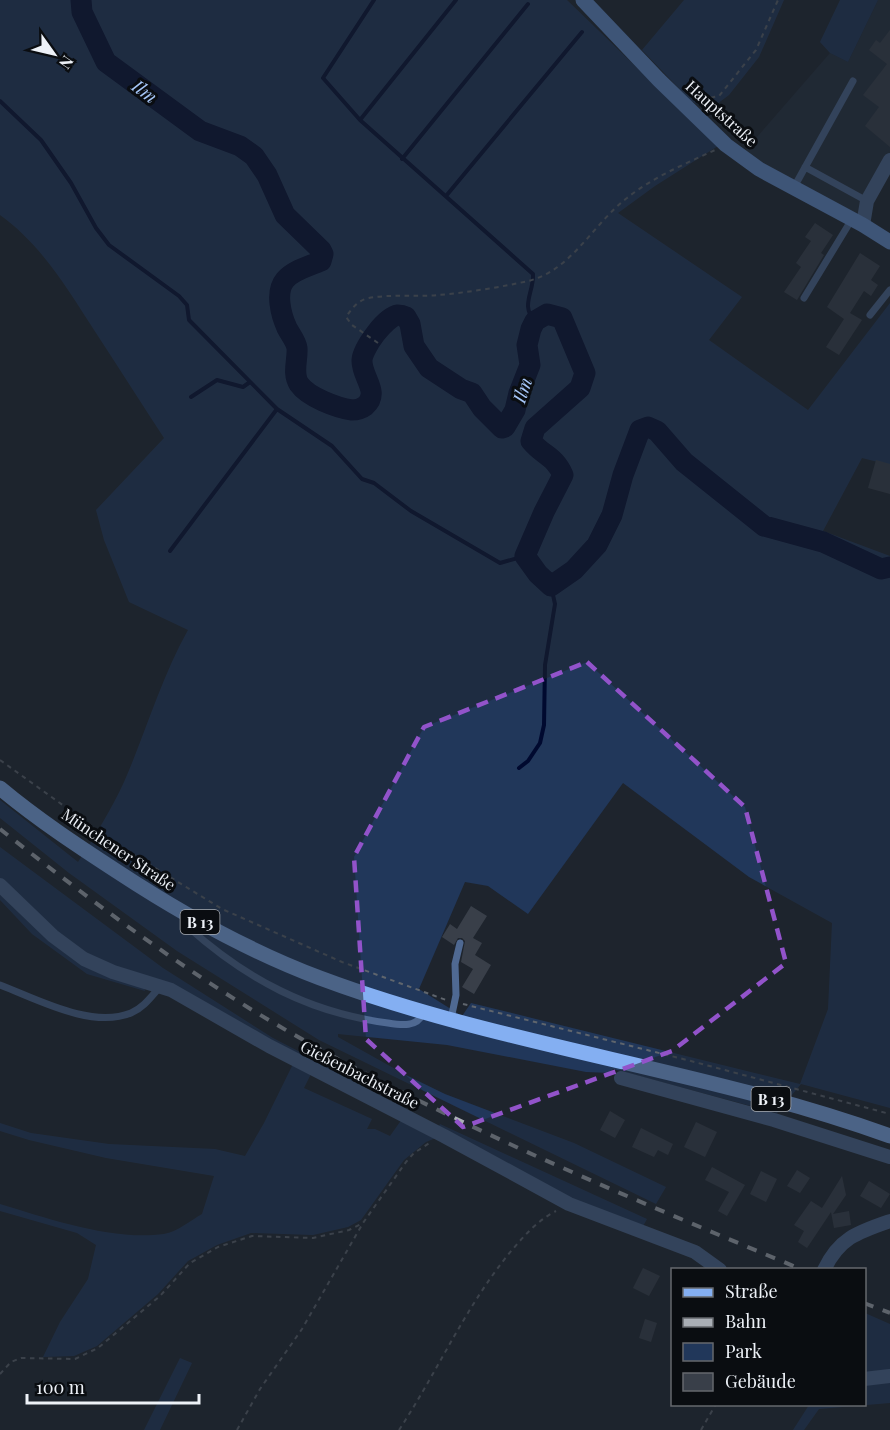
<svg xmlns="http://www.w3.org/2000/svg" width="890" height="1430" font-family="'Playfair Display',serif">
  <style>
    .built { fill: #252f3d }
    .green { fill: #21375a; fill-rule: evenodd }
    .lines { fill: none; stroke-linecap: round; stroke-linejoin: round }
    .stream { stroke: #00092f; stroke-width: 4 }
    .river { stroke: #00092f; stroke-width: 21 }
    .building { fill: #393f49 }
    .path { stroke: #5f656d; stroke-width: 2; stroke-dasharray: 4.5 4.5; stroke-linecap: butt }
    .lane { stroke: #4f6992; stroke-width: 7 }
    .street { stroke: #4f6992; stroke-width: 14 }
    .secondary { stroke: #6690d1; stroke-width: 15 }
    .primary { stroke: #84aff2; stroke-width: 15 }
    .rail { stroke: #aaafb6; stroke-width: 4; stroke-dasharray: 10 10; stroke-linecap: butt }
    .marked { fill: none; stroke: #9253ca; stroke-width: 4.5; stroke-dasharray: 12 8; stroke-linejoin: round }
    .labels { text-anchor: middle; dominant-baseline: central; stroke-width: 6; stroke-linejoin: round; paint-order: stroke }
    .shield { fill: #0a0d11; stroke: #a9adb2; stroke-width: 1.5 }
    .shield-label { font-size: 15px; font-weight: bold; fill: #edf1f7 }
    .street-label { font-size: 16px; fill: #edf1f7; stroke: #0a0d11 }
    .water-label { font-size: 18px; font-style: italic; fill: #a5c5f6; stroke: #0a0d11 }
  </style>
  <rect width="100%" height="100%" fill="#1e242d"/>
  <path class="built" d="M878,0H890V160L863,225L812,206L767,181L737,160L830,53L848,62Z"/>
  <path class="green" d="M0,0H567L718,146L655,186L618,213L742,297L709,340L808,410L890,303V465L862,458L823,531L890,556V1108L801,1084L777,1113L613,1069L610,1073L586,1072L447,1045L338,1034V1037L406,1075L445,1094L574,1143L666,1187L656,1204L319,1040L177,951L69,873L0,818V800L78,862C95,836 111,810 124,782C146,732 161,678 188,630L129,602L104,540L96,510L164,438C141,403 119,368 96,333C68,290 42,245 0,215ZM623,783L749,877L832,923L828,1009L800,1084L471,1003L462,1016L419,989L465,882L488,886L528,914Z
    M684,0H784L759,57L729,95L709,110L691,101L642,50Z
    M840,0H878L848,62L830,53L820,42Z
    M0,847L163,968L273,1038L354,1080L351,1084L87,955L56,933L0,878Z
    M0,890L50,939L144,987L145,991L87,974L32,934L0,900Z
    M294,1062L312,1072L304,1088L372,1119L367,1129H375L390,1136L402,1119L438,1137L426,1142L404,1160L361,1220L348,1227L313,1235L251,1233L217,1245L188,1261L158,1294L97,1346L74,1356L43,1357L60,1322L88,1279L96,1245L77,1233L0,1211V1204C50,1219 112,1241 164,1234C177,1232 191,1220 202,1214L214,1176L106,1158L29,1140L0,1131V1123L31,1133L109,1144L215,1149L245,1156L264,1123Z
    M440,1124L647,1219L642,1228L565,1198L438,1128Z
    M865,1313L890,1324V1403L819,1409L804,1430H793L809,1405L864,1404Z
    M180,1358L192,1363L160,1430H144Z"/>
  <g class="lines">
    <path class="stream" d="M374,0L323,78L360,120L533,274C534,292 520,306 535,321
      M0,101L41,140L71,183L96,228L109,245L179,296L187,305L189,320L277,409L332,446L362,479L374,483L411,511L500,563L525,556
      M360,120L456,0
      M402,159L528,4
      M446,196L582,32
      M191,397L217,380L243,387L250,382
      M170,551L277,409
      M519,768L528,761L540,743L544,725L545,665L555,604L551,586"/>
    <path class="river" d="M81,0L82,12L106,62L200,131L240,146L254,156L267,175L285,215L321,250L323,254L321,261C310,266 293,270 285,280C275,292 281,315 287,328C290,334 296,341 297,348C298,360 292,373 299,384C308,397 337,408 352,410C357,410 361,409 365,406C381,392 361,377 362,360C363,348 385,317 398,315C399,315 404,316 406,317L410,324L414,346L429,368L461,389L472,393L482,408L502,428L505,427L515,410L519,393L530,365L527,345L531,329L535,321L547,314L562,318L585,373L580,388L535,428L531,441C543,456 554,455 563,475L544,512L525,556L538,574L551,586L574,570L597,545L612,515L623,475L640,430L648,427L657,431L684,462L764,526L823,542L881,569L890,567"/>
  </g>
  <path class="building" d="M890,30V147L865,126L879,107L863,95L887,64L869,50L876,40L880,43Z
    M815,223L833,235L821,253L824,255L797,300L784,292L801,267L796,263L811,241L805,237Z
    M860,253L880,266L871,280L878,285L871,296L864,291L850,313L862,320L839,355L826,347L844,319L827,307Z
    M876,460L890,464V494L868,488Z
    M471,906L487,916L473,938L482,943L475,955L491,965L474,994L462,987L473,969L461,962L465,941L462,938H458L454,945L442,937L450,924L457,929Z
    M610,1111L625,1120L615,1138L600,1130Z
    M696,1122L717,1132L705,1157L684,1147Z
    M641,1128L673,1144L668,1155L658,1150L654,1157L632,1147Z
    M712,1167L745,1185L727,1216L718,1211L729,1192L705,1180Z
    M797,1170L810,1178L800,1193L787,1186Z
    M761,1171L777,1179L766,1202L750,1194Z
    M842,1176L846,1195L833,1214L849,1211L851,1225L834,1228L831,1212L807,1248L798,1242L804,1231L794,1225L811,1201L822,1208Z
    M869,1181L890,1194L881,1208L860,1196Z
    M643,1268L660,1276L649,1296L633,1288Z
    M645,1319L657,1323L651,1342L639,1338Z"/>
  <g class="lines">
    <path class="path" d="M687,88L705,99L719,96L756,50L778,0
      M378,343L352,325L346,317C352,308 358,300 369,298C391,294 416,297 438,295C464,293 502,287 528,281C571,271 593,224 627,198C653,177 685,164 715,150
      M0,760L121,847L222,909L342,962L446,1000
      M463,1004L687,1060L890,1114
      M0,1374L11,1362L21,1358L75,1359L98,1348L160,1296L190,1263L218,1247L252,1236L313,1238L349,1230L363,1223L406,1162L414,1153L431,1142
      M237,1430L260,1389L302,1329L363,1223
      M399,1430C438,1371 466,1305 512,1250C525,1235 538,1220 556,1211
      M701,1430L716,1404"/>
    <path class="lane" d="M805,167L867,201
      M793,189L853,81
      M804,298L852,219
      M870,315L890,290
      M187,916L185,921L188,927C246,979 310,1013 388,1023C400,1025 419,1028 423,1012
      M0,985C37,999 91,1029 131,1013C143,1008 151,997 159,988
      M451,1019L456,995L455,964L460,943"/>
    <path class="street" d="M863,225L867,201L890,160
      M0,885L53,936L84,959L113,972L171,990L269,1046L444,1136L569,1204L695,1252L720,1270
      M621,1078L774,1120L890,1157
      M824,1270C839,1238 858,1232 890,1221
      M864,1379L890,1376"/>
    <path class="secondary" d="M583,0L659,80L726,145L759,169L863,225L890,242"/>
    <path class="primary" d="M0,788C37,819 78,846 118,872C182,914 248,951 320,978C504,1047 705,1069 890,1136"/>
    <path class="rail" d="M0,829C99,907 197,981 307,1042C467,1131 635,1200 803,1270
      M864,1303L890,1313"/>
  </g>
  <path d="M0 0H890V1430H0ZM587,662L745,807L786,963L672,1051L463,1127L366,1039L354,857L424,727Z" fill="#1e242d" fill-opacity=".55" fill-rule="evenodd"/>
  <path class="marked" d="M587,662L745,807L786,963L672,1051L463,1127L366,1039L354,857L424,727Z"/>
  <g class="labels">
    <g class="shield">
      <rect x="180.5" y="910" width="39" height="24" rx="4.5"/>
      <rect x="751.5" y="1087" width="39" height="24" rx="4.5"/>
    </g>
    <g class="shield-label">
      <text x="200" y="922">B 13</text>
      <text x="771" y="1099">B 13</text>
    </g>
    <g class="street-label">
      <text transform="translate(722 113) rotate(42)">Hauptstraße</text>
      <text transform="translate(119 849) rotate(34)">Münchener Straße</text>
      <text transform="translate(360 1074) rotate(27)">Gießenbachstraße</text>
    </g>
    <g class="water-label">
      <text transform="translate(145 91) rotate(37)">Ilm</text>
      <text transform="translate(522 390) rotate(-72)">Ilm</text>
    </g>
  </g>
  <rect x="671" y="1268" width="195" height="138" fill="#0a0d11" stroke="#65686d" stroke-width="1.5"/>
  <rect x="683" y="1288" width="30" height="9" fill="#84aff2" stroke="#65686d" stroke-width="1.5"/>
  <text x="725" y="1298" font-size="18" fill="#edf1f7">Straße</text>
  <rect x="683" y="1318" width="30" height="9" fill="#aaafb6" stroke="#65686d" stroke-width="1.5"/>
  <text x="725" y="1328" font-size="18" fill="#edf1f7">Bahn</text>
  <rect x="683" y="1343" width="30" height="18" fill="#21375a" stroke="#65686d" stroke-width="1.5"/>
  <text x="725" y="1358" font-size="18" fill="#edf1f7">Park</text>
  <rect x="683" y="1373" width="30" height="18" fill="#393f49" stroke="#65686d" stroke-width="1.5"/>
  <text x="725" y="1388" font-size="18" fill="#edf1f7">Gebäude</text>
  <g transform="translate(54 54) rotate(124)" stroke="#0a0d11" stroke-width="4.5" paint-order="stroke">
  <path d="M0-4.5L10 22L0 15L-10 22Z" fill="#edf1f7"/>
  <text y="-9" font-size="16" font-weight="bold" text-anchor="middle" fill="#edf1f7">N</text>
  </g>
  <path d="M27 1394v9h172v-9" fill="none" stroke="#edf1f7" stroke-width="3"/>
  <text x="36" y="1394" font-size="18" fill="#edf1f7" stroke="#0a0d11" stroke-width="4.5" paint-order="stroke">100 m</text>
</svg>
